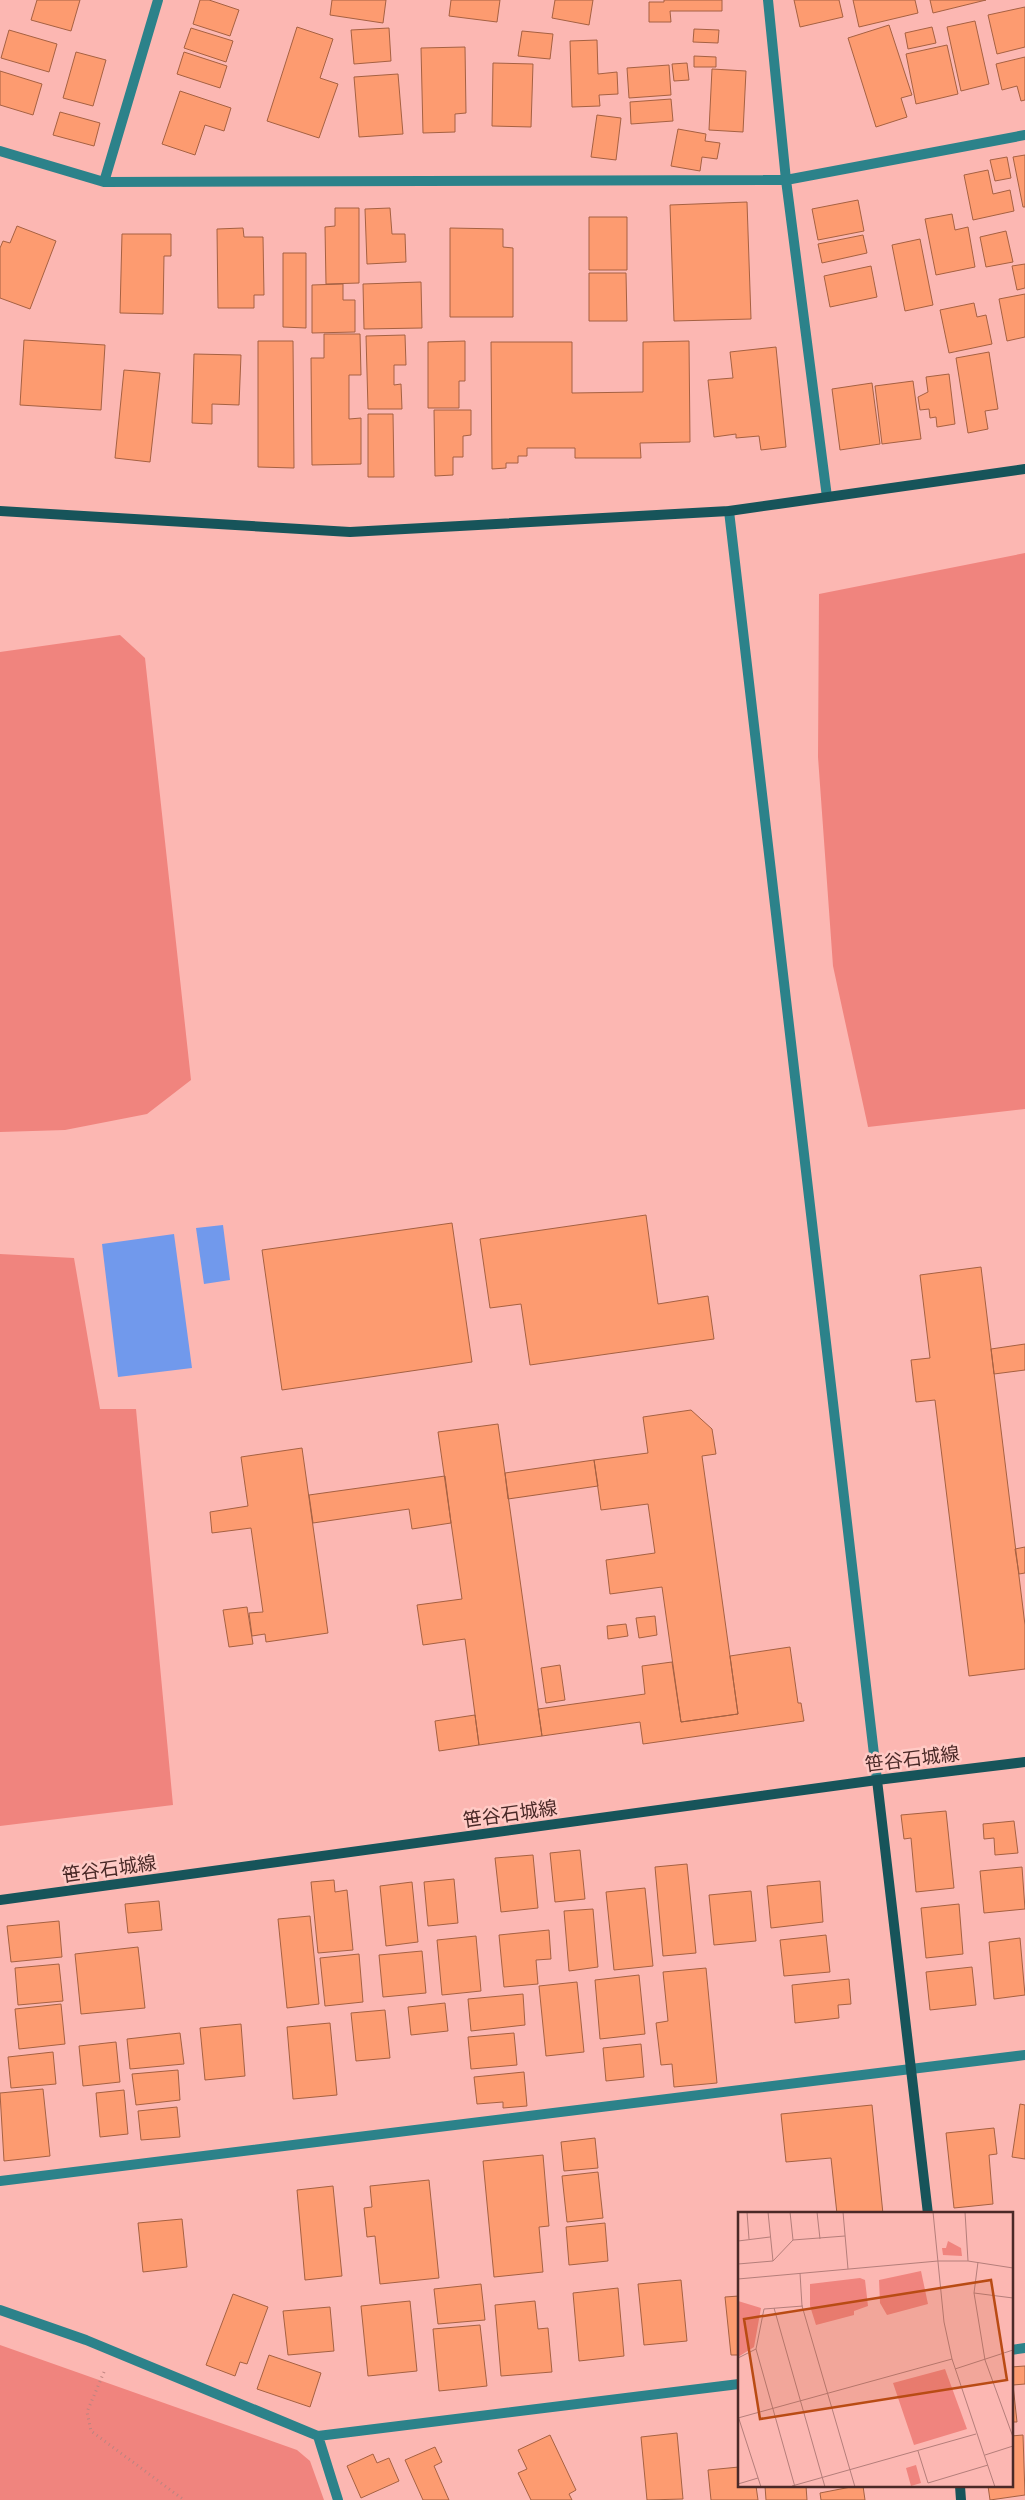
<svg xmlns="http://www.w3.org/2000/svg" width="1025" height="2500" font-family="'Titillium Web','Noto Sans JP',sans-serif">
  <style>
    .green { fill: #f0847e }
    .water { fill: #7199ec }
    .building { fill: #fd9b70; stroke: #a66142 }
    .lines { fill: none; stroke-linecap: round; stroke-linejoin: round }
    .path { stroke: #bc8480; stroke-width: 3; stroke-dasharray: 1 4; stroke-linecap: butt }
    .street { stroke: #2c828a; stroke-width: 10 }
    .secondary { stroke: #17545a; stroke-width: 10 }
    .labels { text-anchor: middle; dominant-baseline: central; stroke-width: 5; stroke-linejoin: round; paint-order: stroke }
    .street-label { font-size: 19px; fill: #4a2927; stroke: #ffcac5 }
    .inset-road { fill: none; stroke: #b57e7a; stroke-width: 1 }
    .view { fill: #b94b14; fill-opacity: 0.15; stroke: #b94b14; stroke-width: 2.5 }
    .inset-edge { fill: none; stroke: #4a2927; stroke-width: 2.5 }
  </style>
  <rect width="100%" height="100%" fill="#fcb7b2"/>
  <path class="green" d="M1025,553V1109L868,1127L833,966L818,757L819,594Z
    M120,635L145,658L191,1080L147,1114L65,1130L0,1132V652Z
    M0,1254L74,1258L100,1409H136L173,1805L0,1826Z
    M0,2345L297,2450L310,2461L324,2500H0Z"/>
  <path class="water" d="M223,1225L230,1280L204,1284L196,1228Z
    M174,1234L192,1368L118,1377L102,1244Z"/>
  <path class="building" d="M37,0H80L71,31L31,20Z
    M200,0H209L239,10L230,36L193,24Z
    M332,0H386L383,23L330,15Z
    M451,0H500L497,22L449,16Z
    M555,0H593L589,25L552,18Z
    M664,0H722V11H670L671,22H649V2H664Z
    M794,0H839L843,17L800,27Z
    M853,0H915L918,13L859,27Z
    M930,0H986L933,13Z
    M1025,7V47L997,54L988,15Z
    M975,21L989,84L961,91L947,27Z
    M889,25L912,95L901,98L907,117L876,127L848,38Z
    M297,27L333,39L320,78L338,84L319,138L267,121Z
    M932,27L936,43L908,49L905,33Z
    M191,28L233,41L226,62L184,48Z
    M389,28L391,61L354,64L351,30Z
    M694,29L719,30L718,43L693,42Z
    M9,30L57,44L49,72L1,58Z
    M522,31L553,34L550,59L518,56Z
    M597,40L598,74L617,72L618,94L599,95L600,106L572,107L570,41Z
    M947,45L958,94L916,104L906,54Z
    M465,47L466,113L455,114V132L423,133L421,48Z
    M76,52L106,60L93,106L63,98Z
    M184,52L227,66L220,88L177,74Z
    M694,56L716,57V67H694Z
    M1025,57V100L1021,101L1017,86L1002,90L996,64Z
    M493,63L533,64L531,127L492,126Z
    M687,63L689,80L674,81L672,64Z
    M669,65L671,95L629,98L627,68Z
    M712,69L746,71L743,132L709,130Z
    M0,71L42,84L33,115L0,105Z
    M398,74L403,134L359,137L354,77Z
    M180,91L231,108L224,131L205,125L195,155L162,144Z
    M671,99L673,121L631,124L630,102Z
    M60,112L100,123L94,146L53,135Z
    M597,115L621,118L616,160L591,157Z
    M678,129L706,134L705,141L720,143L717,159L702,157L700,171L671,166Z
    M1025,155V207H1023L1013,157Z
    M1007,157L1011,178L995,181L990,160Z
    M988,170L993,194L1010,190L1014,211L973,220L964,175Z
    M858,200L864,231L818,240L812,209Z
    M747,202L751,319L674,321L670,205Z
    M335,208H359V283L326,284L325,227L335,226Z
    M390,208L392,234H405L406,262L367,264L365,209Z
    M952,214L955,230L968,227L975,267L936,275L925,219Z
    M589,217H627V270H589Z
    M17,226L56,241L30,309L0,298V248L3,241L10,243Z
    M243,228L244,237H263L264,295H254V308H218L217,229Z
    M450,228L503,229V247L513,248V317H450Z
    M1006,231L1013,262L986,267L980,237Z
    M122,234H171V256H164L163,314L120,313Z
    M863,235L867,253L822,263L818,244Z
    M920,239L933,305L905,311L892,245Z
    M283,253H306V328L283,327Z
    M1025,264V288L1017,290L1012,266Z
    M871,266L877,297L830,307L824,276Z
    M589,273H626L627,321H589Z
    M421,282L422,328L364,329L363,284Z
    M343,284V300H355V332L312,333V285Z
    M1025,294V337L1007,341L999,299Z
    M974,303L977,317L986,315L992,344L949,353L940,310Z
    M324,334H360L361,375H349V419L361,418V464L312,465L311,358H324Z
    M405,335L406,365H394V385L401,384L402,409H368L366,336Z
    M24,340L105,345L101,410L20,405Z
    M258,341H293L294,468L258,467Z
    M465,341V381H459V408H428V342Z
    M689,341L690,442L640,443L641,458H575V448H527V456H518V463H506V468L492,469L491,342H572V393L643,392V342Z
    M776,347L786,447L761,450L759,436L736,438V434L714,437L708,380L733,378L730,352Z
    M989,352L998,409L985,411L988,429L968,433L956,358Z
    M194,354L241,355L239,405L212,404V424L192,423Z
    M124,370L160,373L150,462L115,458Z
    M949,374L955,424L937,427L936,417L930,418L929,409L920,410L918,397L928,392L926,377Z
    M913,381L921,439L882,444L875,386Z
    M872,383L880,444L840,450L832,389Z
    M434,410H471V435L463,436V457H453V475L435,476Z
    M368,414H393L394,477H368Z
    M646,1215L658,1304L708,1296L714,1339L530,1365L521,1304L490,1308L480,1239Z
    M452,1223L472,1362L282,1390L262,1250Z
    M981,1267L1025,1625V1669L969,1676L935,1400L916,1402L911,1360L930,1358L920,1275Z
    M1025,1344V1370L994,1374L991,1349Z
    M691,1410L712,1429L716,1454L702,1456L738,1714L681,1722L662,1587L610,1594L606,1560L655,1553L648,1504L601,1510L594,1460L648,1453L643,1417Z
    M498,1424L542,1736L479,1745L465,1639L423,1645L417,1605L462,1599L438,1432Z
    M302,1448L328,1633L266,1642L265,1634L252,1636L249,1613L263,1612L251,1528L212,1533L210,1512L248,1506L241,1457Z
    M594,1460L598,1486L508,1499L505,1473Z
    M445,1476L451,1523L412,1529L409,1509L313,1523L309,1495Z
    M1025,1547V1573L1019,1574L1015,1549Z
    M247,1607L253,1644L229,1647L223,1610Z
    M655,1616L657,1635L639,1638L636,1618Z
    M626,1624L628,1636L608,1639L607,1626Z
    M790,1647L798,1703H801L804,1721L643,1744L640,1722L542,1736L538,1709L645,1694L642,1666L672,1662L681,1722L738,1714L730,1656Z
    M560,1665L565,1700L546,1703L541,1668Z
    M475,1715L479,1745L439,1751L435,1721Z
    M946,1811L954,1888L916,1892L911,1838L904,1839L901,1815Z
    M1014,1821L1018,1853L995,1855L994,1838L984,1839L983,1824Z
    M580,1850L585,1899L555,1902L550,1853Z
    M533,1855L538,1908L501,1912L495,1858Z
    M687,1864L696,1953L663,1956L655,1867Z
    M1022,1867L1025,1909L984,1913L980,1871Z
    M454,1879L458,1923L428,1926L424,1882Z
    M334,1880L335,1892L347,1890L353,1950L318,1953L311,1882Z
    M820,1881L823,1922L771,1928L767,1886Z
    M412,1882L418,1942L386,1946L380,1886Z
    M645,1888L653,1966L614,1970L606,1892Z
    M751,1891L756,1941L714,1945L709,1895Z
    M159,1901L162,1930L128,1933L125,1904Z
    M959,1904L963,1954L926,1958L921,1908Z
    M593,1909L598,1967L569,1971L564,1911Z
    M310,1916L319,2004L287,2008L278,1919Z
    M59,1921L62,1957L11,1962L7,1926Z
    M549,1930L551,1959L536,1960L538,1984L504,1987L499,1935Z
    M826,1935L830,1972L784,1976L780,1940Z
    M476,1936L481,1991L442,1995L437,1940Z
    M1020,1938L1025,1995L994,1999L989,1942Z
    M138,1947L145,2008L81,2014L75,1954Z
    M422,1951L426,1993L383,1997L379,1955Z
    M359,1954L363,2002L325,2006L320,1958Z
    M59,1964L63,2001L18,2005L15,1968Z
    M972,1967L976,2005L930,2010L926,1972Z
    M706,1968L717,2083L674,2087L672,2064L661,2065L656,2023L668,2021L663,1972Z
    M639,1975L645,2034L600,2039L595,1980Z
    M849,1979L851,2004L838,2005L839,2018L795,2023L792,1985Z
    M577,1982L584,2052L546,2056L539,1986Z
    M523,1994L525,2025L471,2031L468,1999Z
    M445,2003L448,2031L411,2035L408,2007Z
    M61,2004L65,2044L19,2049L15,2009Z
    M385,2010L390,2058L356,2061L351,2013Z
    M330,2023L337,2095L293,2099L287,2027Z
    M241,2024L245,2076L205,2080L200,2028Z
    M180,2033L184,2064L130,2069L127,2039Z
    M514,2033L517,2065L471,2069L468,2037Z
    M116,2042L120,2082L83,2086L79,2046Z
    M641,2044L644,2077L606,2081L603,2048Z
    M53,2052L56,2084L11,2088L8,2057Z
    M178,2070L180,2100L136,2105L132,2074Z
    M524,2072L527,2106L503,2108V2102L477,2104L474,2077Z
    M43,2089L50,2156L4,2161L0,2093Z
    M124,2090L128,2134L100,2137L96,2093Z
    M1020,2104L1025,2105V2159L1012,2157Z
    M872,2105L883,2214H837L831,2158L786,2162L781,2114Z
    M177,2107L180,2137L141,2140L138,2111Z
    M994,2128L997,2154L989,2155L993,2204L954,2208L946,2133Z
    M595,2138L598,2168L564,2171L561,2142Z
    M543,2155L549,2226L539,2227L543,2272L494,2277L483,2161Z
    M598,2172L603,2218L567,2222L562,2176Z
    M429,2180L439,2278L380,2284L375,2236L367,2237L364,2208L372,2207L370,2186Z
    M333,2186L342,2276L305,2280L297,2190Z
    M182,2219L187,2267L143,2272L138,2223Z
    M605,2223L608,2261L569,2265L566,2227Z
    M681,2280L687,2341L644,2345L638,2284Z
    M481,2284L485,2320L438,2324L434,2289Z
    M618,2288L624,2356L579,2361L573,2293Z
    M233,2294L268,2307L247,2364L240,2362L235,2376L206,2365Z
    M739,2296V2355H731L725,2297Z
    M410,2301L417,2371L368,2376L361,2306Z
    M535,2301L538,2329L548,2328L552,2372L501,2376L495,2305Z
    M330,2307L334,2351L288,2355L283,2311Z
    M480,2325L487,2386L439,2391L433,2329Z
    M269,2355L321,2373L310,2407L257,2389Z
    M1025,2366V2384L1013,2385L1017,2422H1011V2367Z
    M677,2433L683,2499L647,2500L641,2437Z
    M550,2435L576,2490L569,2494L572,2500H531L518,2473L527,2469L518,2450Z
    M1023,2435L1025,2495L990,2500L988,2486H1011V2436Z
    M435,2447L442,2462L434,2466L449,2500H423L405,2460Z
    M373,2454L377,2463L389,2458L399,2481L361,2498L347,2466Z
    M739,2467V2486H756L758,2500H711L708,2470Z
    M765,2486H806L807,2500H766Z
    M856,2486H863L865,2500H821L820,2493Z"/>
  <g class="lines">
    <path class="path" d="M104,2372L87,2412L91,2431L184,2500"/>
    <path class="street" d="M768,0L786,180L827,497
      M0,151L104,182L786,180L1025,135
      M104,182L158,0
      M729,511L877,1780
      M0,2181L1025,2055
      M0,2310L86,2340L318,2436L739,2384
      M1011,2350L1025,2348
      M318,2436L338,2500"/>
    <path class="secondary" d="M0,511L350,532L729,511L1025,469
      M877,1780L928,2214
      M0,1900L877,1780L1025,1762
      M960,2486L961,2500"/>
  </g>
  <g class="labels">
    <g class="street-label">
      <text transform="translate(912 1758) rotate(-7)">笹谷石城線</text>
      <text transform="translate(510 1813) rotate(-8)">笹谷石城線</text>
      <text transform="translate(109 1868) rotate(-8)">笹谷石城線</text>
    </g>
  </g>
  <g transform="translate(738 2212)">
    <rect width="275" height="275" fill="#fcb7b2"/>
    <path d="M210,29L223,36L224,44L205,43L204,36H208ZM183,59L190,92L149,103L142,91L141,68ZM122,66L127,68L130,94L116,99V103L78,113L72,94V72ZM0,89L23,96L16,135L0,145ZM207,157L229,217L176,233L155,171ZM178,253L183,271L173,274L168,256Z" fill="#f0847e"/>
    <path class="inset-road" d="M9,0L11,27M30,0L35,49M52,0L55,28M79,0L82,27M105,0L110,57M195,0L206,110L214,147L257,275M227,0L230,49M0,29L32,25M240,50L236,81L247,148L275,225M0,52L35,49L55,28L107,24M62,61L64,94L117,275M0,67L200,49H230L275,56M236,81L275,86M36,96L87,275M0,146L18,137M217,157L275,138M0,204L23,275M0,206L214,147M180,239L190,271L250,253M247,243L275,234M0,272L20,266M54,274L238,222M57,275L18,137L26,97L65,94"/>
    <path class="view" d="M253,68L269,168L22,207L6,107Z"/>
    <rect width="275" height="275" class="inset-edge"/>
  </g>
</svg>
